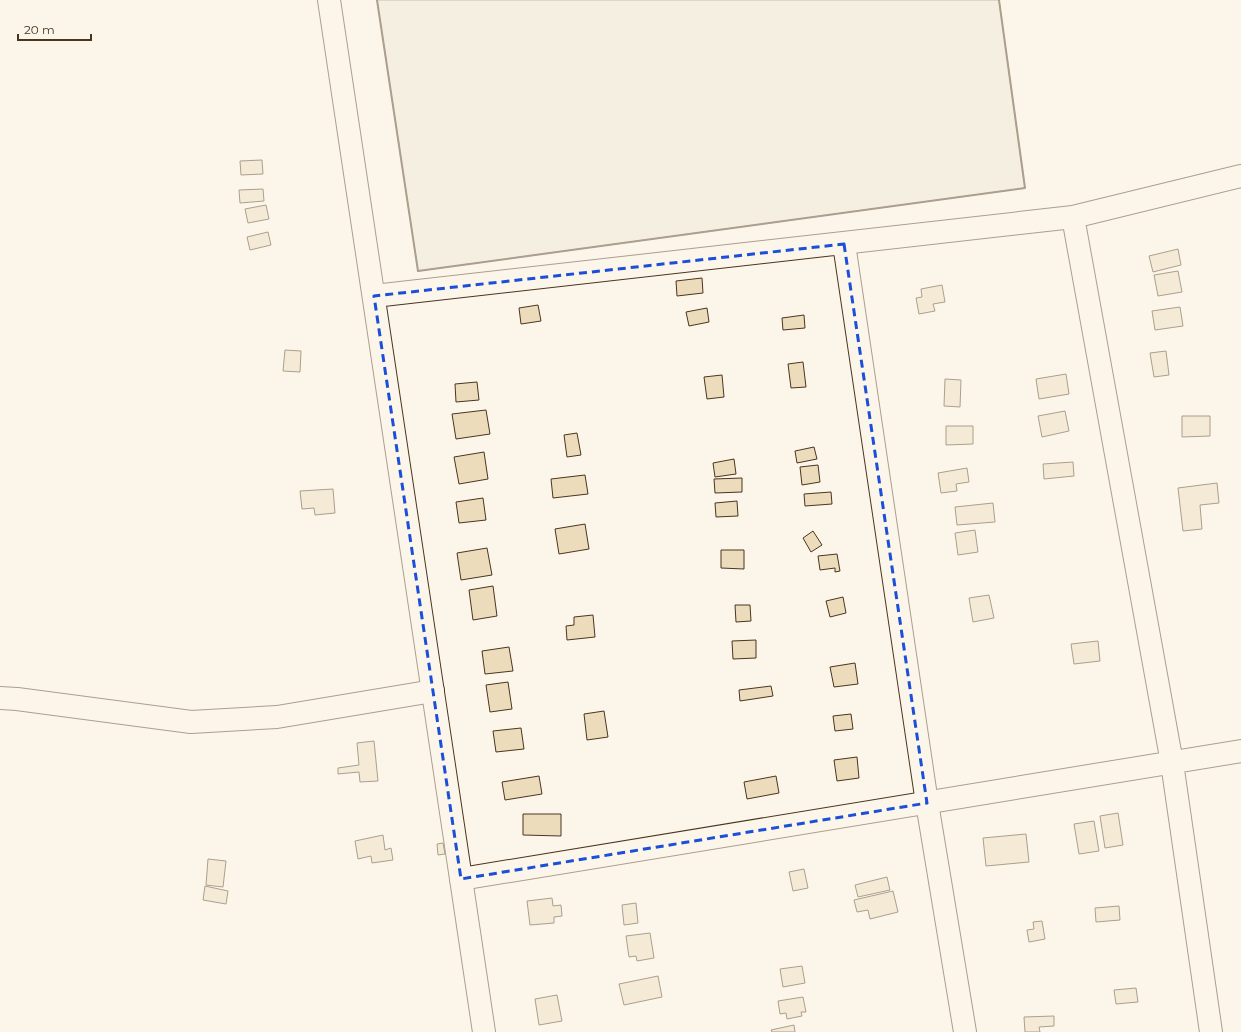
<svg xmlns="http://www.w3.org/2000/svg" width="1241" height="1032" font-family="Montserrat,sans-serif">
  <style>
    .green { fill: #ede6d9; stroke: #887966 }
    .building { fill: #ecdcbc; stroke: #4a3520 }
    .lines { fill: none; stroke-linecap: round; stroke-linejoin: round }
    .minor-casing { stroke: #4a3520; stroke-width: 24 }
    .major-casing { stroke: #4a3520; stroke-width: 24 }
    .minor { stroke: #fbf6e9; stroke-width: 22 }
    .major { stroke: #fbf6e9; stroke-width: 22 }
    .wall { stroke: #4a3520; stroke-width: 2 }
    .marked { fill: none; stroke: #1d4ed8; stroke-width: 3; stroke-dasharray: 8 5; stroke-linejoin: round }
  </style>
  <rect width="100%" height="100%" fill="#fbf6e9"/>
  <path class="green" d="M377,0H999L1025,188L418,271Z"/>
  <path class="building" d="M262,160L263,174L241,175L240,161Z
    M263,189L264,201L240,203L239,190Z
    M266,205L269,219L248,223L245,209Z
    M268,232L271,245L250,250L247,237Z
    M1178,249L1181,265L1153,272L1149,256Z
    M1178,271L1182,292L1158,296L1154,275Z
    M702,278L703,293L677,296L676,281Z
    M942,285L945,302L933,304L935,311L919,314L916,298L922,297L921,289Z
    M538,305L541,321L521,324L519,308Z
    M1180,307L1183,326L1155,330L1152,311Z
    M707,308L709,322L689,326L686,312Z
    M804,315L805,328L783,330L782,318Z
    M285,350L301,351L300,372L283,371Z
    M1166,351L1169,375L1154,377L1150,353Z
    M803,362L806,387L791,388L788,364Z
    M1066,374L1069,394L1039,399L1036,379Z
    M722,375L724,397L707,399L704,377Z
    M945,379L961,380L960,407L944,406Z
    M477,382L479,400L456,402L455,384Z
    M486,410L490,434L456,439L452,414Z
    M1065,411L1069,431L1042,437L1038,416Z
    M1182,416H1210V436L1182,437Z
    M946,426H973V444L946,445Z
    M577,433L581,455L567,457L564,435Z
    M814,447L817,459L797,463L795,451Z
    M484,452L488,479L459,484L454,457Z
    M734,459L736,474L715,477L713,463Z
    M1073,462L1074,476L1044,479L1043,464Z
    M818,465L820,482L802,485L800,467Z
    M967,468L969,482L956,484L957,491L941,493L938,473Z
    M585,475L588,494L553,498L551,479Z
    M742,478V492L715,493L714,479Z
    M1217,483L1219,503L1200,505L1202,529L1183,531L1178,488Z
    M333,489L335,513L315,515L314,508L302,509L300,491Z
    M831,492L832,504L805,506L804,494Z
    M483,498L486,520L459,523L456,502Z
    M737,501L738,516L716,517L715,503Z
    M993,503L995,522L957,525L955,507Z
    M585,524L589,549L559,554L555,529Z
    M975,530L978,552L958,555L955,533Z
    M813,531L822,545L811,552L803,538Z
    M487,548L492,575L461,580L457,553Z
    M721,550H744V569L721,568Z
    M837,554L840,571L835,572V568L820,570L818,556Z
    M493,586L497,616L473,620L469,590Z
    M989,595L994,618L973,622L969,598Z
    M843,597L846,613L830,617L826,601Z
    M735,605H750L751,621L736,622Z
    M593,615L595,637L567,640L566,626L574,625V617Z
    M756,640V658L733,659L732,641Z
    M1098,641L1100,661L1074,664L1071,644Z
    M509,647L513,671L485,674L482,651Z
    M855,663L858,684L834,687L830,667Z
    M508,682L512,709L490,712L486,685Z
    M771,686L773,696L740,701L739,690Z
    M604,711L608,737L587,740L584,714Z
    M851,714L853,729L835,731L833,716Z
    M521,728L524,749L496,752L493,731Z
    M374,741L378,781L360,782L359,772L338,774V768L359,765L357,743Z
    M857,757L859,778L837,781L834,760Z
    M539,776L542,794L505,800L502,782Z
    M776,776L779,793L747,799L744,782Z
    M1118,813L1123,845L1105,848L1100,816Z
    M523,814H561V836L523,835Z
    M1094,821L1099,851L1079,854L1074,824Z
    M1026,834L1029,862L986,866L983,838Z
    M383,835L385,850L391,848L393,860L372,863L371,856L358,859L355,841Z
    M443,843L445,854L438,855L437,844Z
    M208,859L226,861L223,887L206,885Z
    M804,869L808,888L793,891L789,872Z
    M887,877L890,890L858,897L855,885Z
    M205,886L228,891L226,904L203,900Z
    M893,891L898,912L870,919L868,910L857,912L854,900Z
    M552,898L553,906L561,905L562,916L554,917V923L530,925L527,901Z
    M636,903L638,923L624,925L622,905Z
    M1119,906L1120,920L1096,922L1095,908Z
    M1042,921L1045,939L1029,942L1027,930L1034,929L1033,922Z
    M650,933L654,958L637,961L636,956L629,957L626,936Z
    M802,966L805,983L783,987L780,969Z
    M658,976L662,997L624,1005L619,984Z
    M1136,988L1138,1002L1116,1004L1114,990Z
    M557,995L562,1021L539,1025L535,999Z
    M803,997L806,1012H801L802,1016L787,1019L786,1013L780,1014L778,1001Z
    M1054,1016V1026L1039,1027L1040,1032H1025L1024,1017Z
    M794,1025L795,1032H772L771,1030Z"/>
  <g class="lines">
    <g class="minor-casing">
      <path id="minor" d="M1073,217L1172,763L1211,1032
        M844,244L927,803L965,1032
        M374,296L1073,217L1241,176
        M0,698L17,699L191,722L277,717L433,691
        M461,879L1241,751"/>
    </g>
    <g class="major-casing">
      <path id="major" d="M329,0L484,1032"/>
    </g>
    <use href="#minor" class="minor"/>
    <use href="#major" class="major"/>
    <path class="wall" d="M377,0L418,271L1025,188L999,0"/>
  </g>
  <path d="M0 0H1241V1032H0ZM844,244L927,803L461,879L374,296Z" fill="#fbf6e9" fill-opacity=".55" fill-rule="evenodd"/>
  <path class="marked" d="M844,244L927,803L461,879L374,296Z"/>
  <path d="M18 34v6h73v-6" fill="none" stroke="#4a3520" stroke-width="2"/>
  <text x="24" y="34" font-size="12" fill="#4a3520" stroke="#fbf6e9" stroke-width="3" paint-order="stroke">20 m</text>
</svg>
